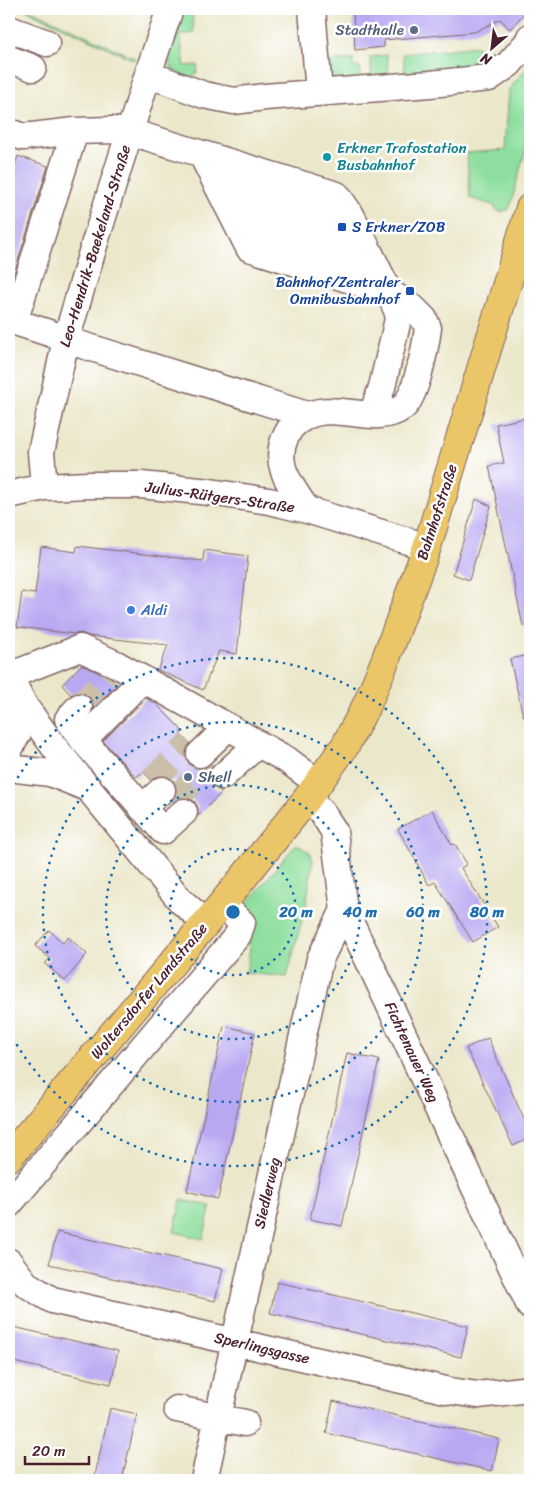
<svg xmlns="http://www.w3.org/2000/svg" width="539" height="1489" font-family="Sriracha,sans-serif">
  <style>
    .green { fill: #8edf9f; stroke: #6c7f65 }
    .building { fill: #b8a8f2 }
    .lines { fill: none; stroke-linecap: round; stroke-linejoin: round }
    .minor-tunnel { stroke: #cbbfaa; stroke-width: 26; stroke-dasharray: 26 13; stroke-linecap: butt }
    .minor-casing { stroke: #826563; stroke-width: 29 }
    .major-casing { stroke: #826563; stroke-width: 30 }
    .minor { stroke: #fff; stroke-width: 26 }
    .major { stroke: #ebc669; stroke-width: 28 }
    .ring { fill: none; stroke: #1f6fb2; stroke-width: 2.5; stroke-dasharray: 2.5 5 }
    .service-dot { fill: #5c6f8a; stroke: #fff; stroke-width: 2 }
    .culture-dot { fill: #0f9aa8; stroke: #fff; stroke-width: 2 }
    .transit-dot { fill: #1a4fb4; stroke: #fff; stroke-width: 2 }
    .shop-dot { fill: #3f7fe0; stroke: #fff; stroke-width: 2 }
    .labels { text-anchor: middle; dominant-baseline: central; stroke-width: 5; stroke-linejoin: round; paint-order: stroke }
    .service-label { font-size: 15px; fill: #4e5e75; stroke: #fff; text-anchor: end }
    .culture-label { font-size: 15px; fill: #0d838f; stroke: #fff; text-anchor: start }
    .transit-label { font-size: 15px; fill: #164399; stroke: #fff; text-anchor: start }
    .street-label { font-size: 15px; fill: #4a1f2b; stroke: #fff }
    .shop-label { font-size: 15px; fill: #366cbe; stroke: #fff; text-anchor: start }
    .centre { fill: #1f6fb2; stroke: #fff; stroke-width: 2.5 }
    .ring-label { font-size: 15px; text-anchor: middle; font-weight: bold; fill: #1f6fb2; stroke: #fff; stroke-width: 5; stroke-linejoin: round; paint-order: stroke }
  </style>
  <rect width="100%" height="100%" fill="#fff"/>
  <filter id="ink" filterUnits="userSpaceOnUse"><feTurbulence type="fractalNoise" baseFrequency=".02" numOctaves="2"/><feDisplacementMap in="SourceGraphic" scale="10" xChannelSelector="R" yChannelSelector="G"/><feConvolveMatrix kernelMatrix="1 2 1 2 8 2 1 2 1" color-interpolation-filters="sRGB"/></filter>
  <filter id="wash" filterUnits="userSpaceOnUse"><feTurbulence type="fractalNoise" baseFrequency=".0096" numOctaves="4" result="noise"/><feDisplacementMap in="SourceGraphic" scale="20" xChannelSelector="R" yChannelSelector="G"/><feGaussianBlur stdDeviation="1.12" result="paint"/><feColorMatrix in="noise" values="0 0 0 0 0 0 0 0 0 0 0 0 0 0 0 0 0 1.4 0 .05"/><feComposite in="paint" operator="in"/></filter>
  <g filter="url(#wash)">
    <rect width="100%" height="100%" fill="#ebe7ca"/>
    <path class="green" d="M24,9H29L128,55L135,58L134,60Z
      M183,9H192L194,33L180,35L185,66L198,65L197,72L192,78C187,76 181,75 176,72C159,61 178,24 183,9Z
      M478,46L481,69L405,77L403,54Z
      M387,55L389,78L372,80L370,57Z
      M353,59V67H360L361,81L335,84L328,77L327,66L330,62Z
      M530,64V137L522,162L511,204L508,210L500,212L495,209V206L470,198L467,153L505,150L509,89Z
      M296,844L309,852L313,860L306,905L287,977L246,973L250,948L245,935L246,905Z
      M181,1200L211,1206L203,1239L174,1232Z"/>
    <g id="blocks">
      <path class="building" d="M353,9H528L510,29L500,19L475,32L384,40V47L355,50Z
        M18,156L48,166L11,283H9V184Z
        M530,417V625L523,626L489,466L504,463L496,424Z
        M476,499L491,506L469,580L453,574Z
        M77,546L203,561L204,550L248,556L237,654L219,651L203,690L158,670L168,645L89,636L81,633L75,634L17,627L22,592L35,594L41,547L76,552Z
        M530,655V716H523L510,659Z
        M81,665L109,677L117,684L94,708L93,702L89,696L82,692L71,695L62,685Z
        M146,698L156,704L181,729V735L190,743L186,749L185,757L190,765L196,768H204L211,764L212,766L209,772V780L212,786L218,790L223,791L198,816V808L195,802L189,798L181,797L172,801L176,794L177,787L173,780L166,776L159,775L151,780L143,772L136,777L103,741Z
        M432,810L452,845L455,844L467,864L461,868L498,927L473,942L435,882L429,885L398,829Z
        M49,930L63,943L68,937L87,954L65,981L45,964L50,958L35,946Z
        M224,1026L255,1033L218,1199L187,1191Z
        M488,1038L530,1133V1138L513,1146L466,1048Z
        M347,1053L379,1060L342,1226L310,1219Z
        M57,1232L223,1269L215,1301L49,1264Z
        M277,1282L468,1326L461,1357L270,1313Z
        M9,1326L118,1351L111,1384L9,1361Z
        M333,1401L499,1439L492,1471L326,1433Z
        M110,1408L137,1414L122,1480H94Z"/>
    </g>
  </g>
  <g filter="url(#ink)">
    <use href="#blocks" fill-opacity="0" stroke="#826563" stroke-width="1"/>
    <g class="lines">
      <path class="minor-tunnel" d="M79,707L109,676
        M152,781L190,743
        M173,801L211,764"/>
      <g class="minor-casing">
        <path id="minor" d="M312,9L319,92
          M9,29L47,43
          M9,59L33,68
          M148,74L204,95L234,101L265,97L430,84L489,78L509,64L528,42L530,37
          M9,132L23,137L75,131L111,130L130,132L337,195L351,215L389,292L399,315L382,387L374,409L367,414
          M202,155L249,248L389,292L413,308L424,319L428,328C426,344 416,398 403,407C374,429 332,397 300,420C294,424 290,427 287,434C271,463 291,486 307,510
          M233,164L277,256
          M257,171L305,265
          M284,179L331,273
          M309,187L321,207L360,282
          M9,320L52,334L66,340L307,415
          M14,322L75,131
          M44,487L41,452L66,340L95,242L148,74L170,9
          M9,495L44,487L88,485H141L210,492L269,501L307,510L427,547
          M9,675L24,705L55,748L181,901L206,923
          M9,676L80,648L116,664L287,760L318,783
          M79,707L68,719L83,740L163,831L184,812
          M83,740L143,679
          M9,750L19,731L24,705
          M200,754L228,727
          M9,768L50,773L85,787
          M223,776L258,744
          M306,800L321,811L334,831L344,910L369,961L530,1306
          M142,808L162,790
          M9,1204L238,935L242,923L222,904
          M9,1262L26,1284L52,1300L450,1391L478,1395L530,1389
          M177,1409L245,1423
          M204,1480L320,959L344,910"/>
      </g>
      <g class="major-casing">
        <path id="major" d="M9,1157L222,904L306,800L345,746L367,704L385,661L427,547L530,208"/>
      </g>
      <use href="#minor" class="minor"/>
      <use href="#major" class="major"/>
    </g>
  </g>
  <g class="ring">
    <circle cx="233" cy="912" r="63"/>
    <circle cx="233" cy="912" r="127"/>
    <circle cx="233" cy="912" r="190"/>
    <path d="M10 791A254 254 0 1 1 10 1033"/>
  </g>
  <g class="service-dot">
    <circle cx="414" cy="30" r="5"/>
    <circle cx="188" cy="777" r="5"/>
  </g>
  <circle class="culture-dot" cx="327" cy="157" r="5"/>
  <g class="transit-dot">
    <rect x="337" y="222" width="10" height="10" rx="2.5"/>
    <rect x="405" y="286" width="10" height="10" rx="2.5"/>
  </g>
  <circle class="shop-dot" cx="131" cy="610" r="5"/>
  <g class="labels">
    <g class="service-label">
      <text x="404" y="30">Stadthalle</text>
      <text x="198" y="777" text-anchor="start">Shell</text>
    </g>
    <g class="culture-label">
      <text x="337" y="148">Erkner Trafostation<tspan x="337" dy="17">Busbahnhof</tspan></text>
    </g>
    <g class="transit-label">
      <text x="352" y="227">S Erkner/ZOB</text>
      <text x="400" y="282" text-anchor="end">Bahnhof/Zentraler<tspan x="400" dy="17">Omnibusbahnhof</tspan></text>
    </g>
    <g class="street-label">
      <text transform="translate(95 246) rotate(-73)">Leo-Hendrik-Baekeland-Straße</text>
      <text transform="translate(220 497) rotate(8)">Julius-Rütgers-Straße</text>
      <text transform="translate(437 512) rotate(-72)">Bahnhofstraße</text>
      <text transform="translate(149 991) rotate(-50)">Woltersdorfer Landstraße</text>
      <text transform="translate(412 1052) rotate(65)">Fichtenauer Weg</text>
      <text transform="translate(267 1193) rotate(-77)">Siedlerweg</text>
      <text transform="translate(262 1348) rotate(13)">Sperlingsgasse</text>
    </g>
    <g class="shop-label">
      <text x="141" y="610">Aldi</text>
    </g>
  </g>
  <circle cx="233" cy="912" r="8" class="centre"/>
  <g class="ring-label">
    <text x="296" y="917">20 m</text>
    <text x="360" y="917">40 m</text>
    <text x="423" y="917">60 m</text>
    <text x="487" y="917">80 m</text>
  </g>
  <rect width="539" height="1489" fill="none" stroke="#fff" stroke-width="30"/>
  <g transform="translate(492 48) rotate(208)" stroke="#ffffff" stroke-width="4" paint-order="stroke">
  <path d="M0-4L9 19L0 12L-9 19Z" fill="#4a1f2b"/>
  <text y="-8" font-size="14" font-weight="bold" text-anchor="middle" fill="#4a1f2b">N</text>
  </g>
  <path d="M25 1456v8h64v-8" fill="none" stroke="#4a1f2b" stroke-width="2.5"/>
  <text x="32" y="1456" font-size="15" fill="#4a1f2b" stroke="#ffffff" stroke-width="4" paint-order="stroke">20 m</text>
</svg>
